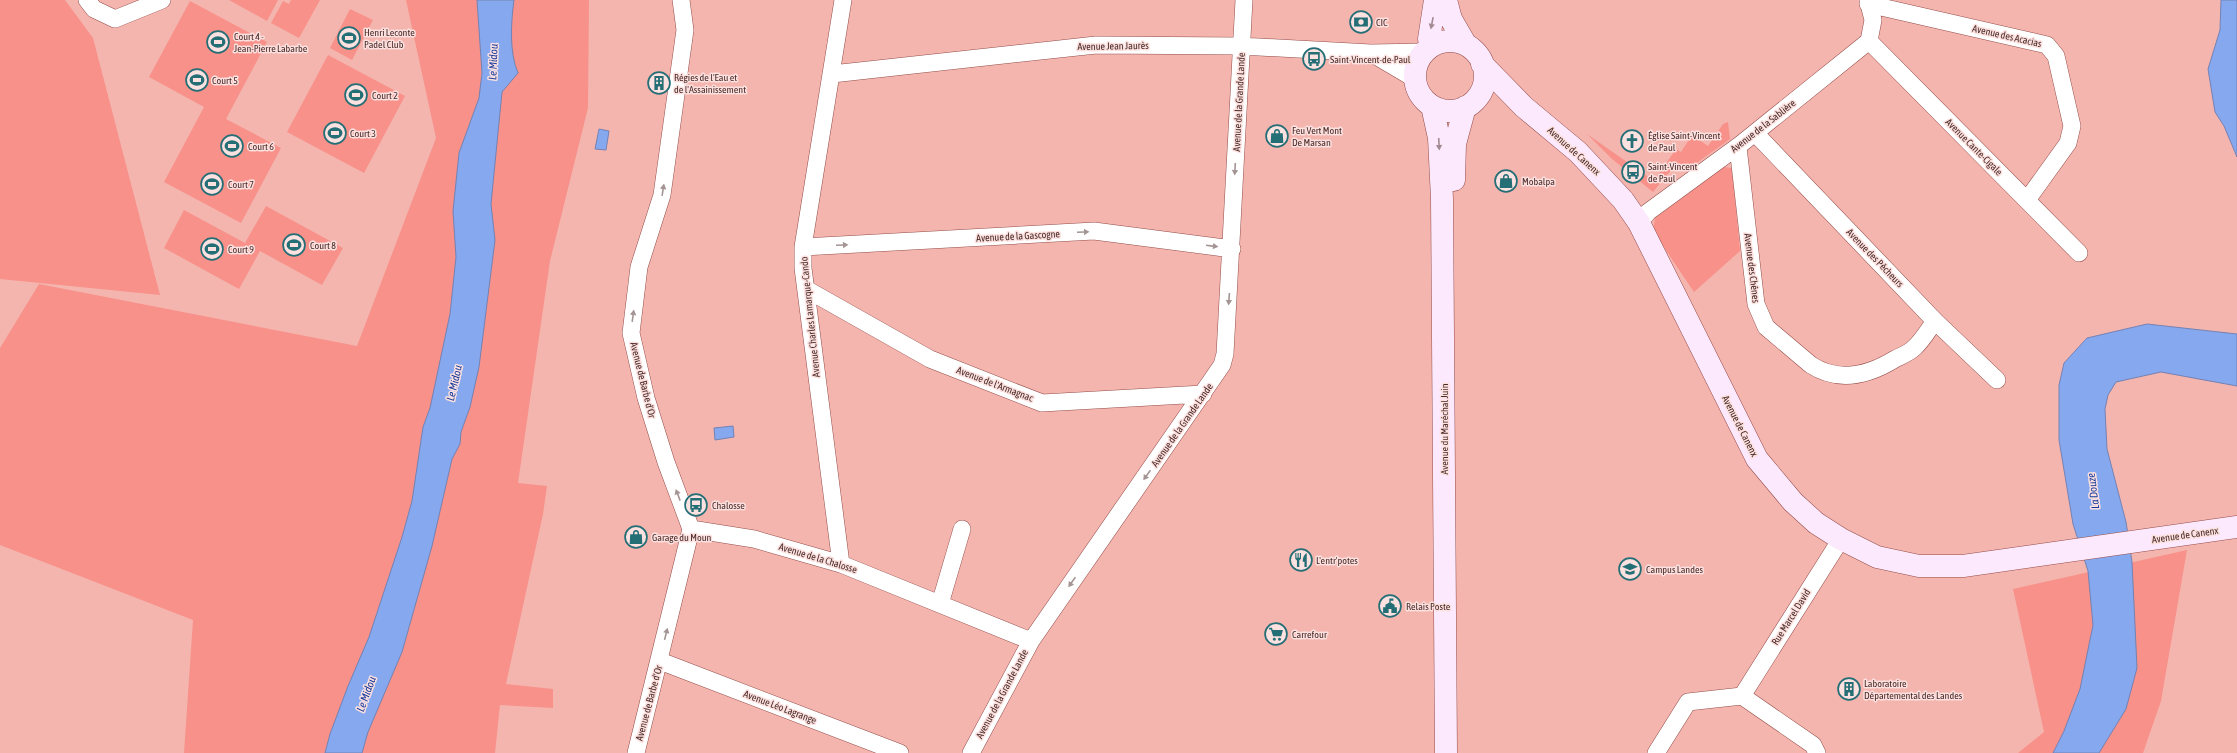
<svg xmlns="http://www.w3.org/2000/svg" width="2237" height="753" font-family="'Asap Condensed',sans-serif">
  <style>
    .green { fill: #f7918a }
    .water { fill: #86a8ef; stroke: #7482b3 }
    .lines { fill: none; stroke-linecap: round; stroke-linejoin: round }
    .street-casing { stroke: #934d49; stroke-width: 18 }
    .secondary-casing { stroke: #934d49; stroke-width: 23 }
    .street { stroke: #fff; stroke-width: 17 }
    .secondary { stroke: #fce9fd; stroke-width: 22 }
    .oneway { fill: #a38a92 }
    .oneway2 { fill: #a49494 }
    .labels { text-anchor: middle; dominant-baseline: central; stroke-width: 3; stroke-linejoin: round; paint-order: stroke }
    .poi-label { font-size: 10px; fill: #4a2a28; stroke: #fbe1df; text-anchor: start }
    .street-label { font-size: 10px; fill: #4a2a28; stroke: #fbe1df }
    .water-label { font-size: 11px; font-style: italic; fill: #13379b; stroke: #fbe1df }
  </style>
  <rect width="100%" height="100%" fill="#f5b5af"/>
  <path class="green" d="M0,0H65L93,38L160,295L0,279Z
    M229,0H278L267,21Z
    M291,0H320L299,38L271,23L283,1L289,4Z
    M406,0H589L588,108L550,261L518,483L547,486L543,514L506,684L553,689V708L500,705L495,753H184L193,620L0,545V348L39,284L357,346L436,138Z
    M190,1L267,42L226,119L281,148L241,223L164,182L204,107L149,77Z
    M350,9L373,20L352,60L330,48Z
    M328,55L405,96L364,173L287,132Z
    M1728,122L1730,139L1687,170L1677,163L1653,192L1612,159L1587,134L1654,181L1676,149L1681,152L1692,135L1708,146L1723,124Z
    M1724,167L1732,168L1740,251L1694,292L1653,231L1655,218Z
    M266,206L343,248L322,285L260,251L239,289L164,248L184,210L245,243Z
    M2187,550L2161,701L2143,753H2018L2044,732L2013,589Z"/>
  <path class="water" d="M477,0H514C511,22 509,52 518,73L502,92L491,204L495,240L479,367L470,407L461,432L460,444L452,459L432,546L402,652L368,732L362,753H325L330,734L348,686L369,637L402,537L412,501L423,427L430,408L450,314L456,257L453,211L459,153L479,98L482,73Z
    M2221,0H2237V157L2224,126L2215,112L2208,69L2220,30Z
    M599,129L609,131L606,150L595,149Z
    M2147,324L2237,334V386L2161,372L2116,382L2108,395L2105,409L2107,449L2126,522L2132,562L2137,668L2126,709L2099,753H2053L2064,731L2080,689L2093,625L2088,571L2073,524L2059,440V385L2064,363L2087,338Z
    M733,426L734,437L715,440L714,428Z"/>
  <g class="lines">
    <g class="street-casing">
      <path id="street" d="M87,0L94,9L115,19L162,0
        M1868,4L2047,45L2056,56L2072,126L2068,143L2027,200
        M1869,41L2079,253
        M1371,53L1415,79
        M832,74L1096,45L1241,46L1371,53L1424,52
        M1755,133L1935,321L1997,380
        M1738,147L1756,304L1766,327L1811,365C1839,383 1869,375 1895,359C1901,356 1909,353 1914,348C1922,341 1929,329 1935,321
        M1639,223L1648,212L1741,144L1869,41L1873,20L1868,0
        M803,247L1094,231L1232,249
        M806,289L930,359L1042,403L1203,394
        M691,529L754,539L841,564L1031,641
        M841,564L803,268V247L843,0
        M940,604L962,529
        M660,661L900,753
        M1742,696L1841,539
        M636,753L691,529L666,462L646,398L631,333L639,267L662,195L685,30L681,0
        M971,753L1031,641L1222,365L1225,354L1244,0
        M1656,753L1688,702L1742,696L1813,745L1817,753"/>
    </g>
    <g class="secondary-casing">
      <path id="secondary" d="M1446,0L1451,19L1466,45
        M1415 76a35 35 0 1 1 70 0a35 35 0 1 1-70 0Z
        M1432,46L1429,39L1435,0
        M1482,64L1524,107L1578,152L1623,200L1639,223L1757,459L1793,502L1816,523L1841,539L1877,557L1919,566H1963L2237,527
        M1432,106L1439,138L1442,199L1446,753
        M1454,180L1455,144L1465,107"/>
    </g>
    <use href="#street" class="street"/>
    <use href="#secondary" class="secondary"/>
  </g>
  <defs><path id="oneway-solid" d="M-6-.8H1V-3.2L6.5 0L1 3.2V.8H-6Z"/></defs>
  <g class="oneway">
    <use href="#oneway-solid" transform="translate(1432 23) rotate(101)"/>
    <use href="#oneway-solid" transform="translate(1439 144) rotate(87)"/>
  </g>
  <g class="oneway2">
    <use href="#oneway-solid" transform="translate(1235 169) rotate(93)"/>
    <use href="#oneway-solid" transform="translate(663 190) rotate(-81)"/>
    <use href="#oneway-solid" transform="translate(1083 232) rotate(-3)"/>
    <use href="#oneway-solid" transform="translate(842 245) rotate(-3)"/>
    <use href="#oneway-solid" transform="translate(1212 246) rotate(7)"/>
    <use href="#oneway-solid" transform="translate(1229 299) rotate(94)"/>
    <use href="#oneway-solid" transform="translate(633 316) rotate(-82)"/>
    <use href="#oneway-solid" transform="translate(1147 475) rotate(125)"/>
    <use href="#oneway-solid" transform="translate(678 495) rotate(-111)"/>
    <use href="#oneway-solid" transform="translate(1072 582) rotate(125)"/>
    <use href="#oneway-solid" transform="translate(666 634) rotate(-76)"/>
  </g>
  <defs>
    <g id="bank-ring" transform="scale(1.15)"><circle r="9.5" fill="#fbe1df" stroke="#246e76" stroke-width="1.5"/><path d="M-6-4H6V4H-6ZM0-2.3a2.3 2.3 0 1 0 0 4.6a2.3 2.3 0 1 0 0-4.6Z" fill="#246e76"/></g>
    <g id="stadium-ring" transform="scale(1.15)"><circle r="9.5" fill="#fbe1df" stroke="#246e76" stroke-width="1.5"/><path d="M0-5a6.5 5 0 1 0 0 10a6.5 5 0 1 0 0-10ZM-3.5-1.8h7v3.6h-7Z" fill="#246e76"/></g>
    <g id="bus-ring" transform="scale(1.15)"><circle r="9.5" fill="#fbe1df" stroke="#246e76" stroke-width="1.5"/><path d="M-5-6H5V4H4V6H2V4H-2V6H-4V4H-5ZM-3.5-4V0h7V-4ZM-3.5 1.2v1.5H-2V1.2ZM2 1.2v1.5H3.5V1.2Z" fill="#246e76"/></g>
    <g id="building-ring" transform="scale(1.15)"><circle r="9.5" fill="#fbe1df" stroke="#246e76" stroke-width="1.5"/><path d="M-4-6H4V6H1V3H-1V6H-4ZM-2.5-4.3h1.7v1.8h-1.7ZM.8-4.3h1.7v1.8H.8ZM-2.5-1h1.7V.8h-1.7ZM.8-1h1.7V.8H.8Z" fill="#246e76"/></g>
    <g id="shop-ring" transform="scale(1.15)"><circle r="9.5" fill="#fbe1df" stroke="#246e76" stroke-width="1.5"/><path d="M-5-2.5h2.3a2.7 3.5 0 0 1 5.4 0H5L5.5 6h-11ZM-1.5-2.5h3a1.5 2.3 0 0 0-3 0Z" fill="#246e76"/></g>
    <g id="church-ring" transform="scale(1.15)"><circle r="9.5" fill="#fbe1df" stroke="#246e76" stroke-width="1.5"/><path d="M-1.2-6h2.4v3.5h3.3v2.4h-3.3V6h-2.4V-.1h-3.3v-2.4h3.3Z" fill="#246e76"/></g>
    <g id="restaurant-ring" transform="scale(1.15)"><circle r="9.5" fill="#fbe1df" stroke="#246e76" stroke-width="1.5"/><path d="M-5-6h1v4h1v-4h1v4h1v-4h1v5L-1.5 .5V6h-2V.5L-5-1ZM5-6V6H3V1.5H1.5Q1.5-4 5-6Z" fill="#246e76"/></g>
    <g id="university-ring" transform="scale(1.15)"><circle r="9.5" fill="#fbe1df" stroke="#246e76" stroke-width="1.5"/><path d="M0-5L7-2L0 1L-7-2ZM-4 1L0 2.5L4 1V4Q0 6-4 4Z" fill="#246e76"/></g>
    <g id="civic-ring" transform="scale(1.15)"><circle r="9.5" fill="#fbe1df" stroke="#246e76" stroke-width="1.5"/><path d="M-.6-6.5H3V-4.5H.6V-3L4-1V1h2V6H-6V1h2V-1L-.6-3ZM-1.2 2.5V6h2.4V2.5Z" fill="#246e76"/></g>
    <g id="supermarket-ring" transform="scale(1.15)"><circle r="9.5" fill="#fbe1df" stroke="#246e76" stroke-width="1.5"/><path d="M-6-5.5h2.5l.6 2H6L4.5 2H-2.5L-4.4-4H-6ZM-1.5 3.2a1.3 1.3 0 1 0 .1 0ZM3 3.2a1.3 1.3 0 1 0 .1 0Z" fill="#246e76"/></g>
  </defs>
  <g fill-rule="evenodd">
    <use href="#bank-ring" x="1361" y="22"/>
    <use href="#stadium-ring" x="349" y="38"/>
    <use href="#stadium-ring" x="218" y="42"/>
    <use href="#bus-ring" x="1314" y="59"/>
    <use href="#stadium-ring" x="197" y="80"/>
    <use href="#building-ring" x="659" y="83"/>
    <use href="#stadium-ring" x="356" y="95"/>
    <use href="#stadium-ring" x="335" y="133"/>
    <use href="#shop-ring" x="1277" y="136"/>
    <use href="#church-ring" x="1632" y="141"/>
    <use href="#stadium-ring" x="232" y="146"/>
    <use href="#bus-ring" x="1633" y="172"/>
    <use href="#shop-ring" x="1506" y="181"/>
    <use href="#stadium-ring" x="212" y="184"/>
    <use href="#stadium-ring" x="294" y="245"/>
    <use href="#stadium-ring" x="212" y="249"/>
    <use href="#bus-ring" x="696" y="505"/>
    <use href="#shop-ring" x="636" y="537"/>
    <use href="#restaurant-ring" x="1301" y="560"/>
    <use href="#university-ring" x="1630" y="569"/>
    <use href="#civic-ring" x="1390" y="606"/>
    <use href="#supermarket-ring" x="1276" y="634"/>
    <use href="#building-ring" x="1849" y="689"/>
  </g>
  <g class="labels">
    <g class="poi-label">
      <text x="1376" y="22">CIC</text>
      <text x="364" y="32">Henri Leconte<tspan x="364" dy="12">Padel Club</tspan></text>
      <text x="234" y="36">Court 4 -<tspan x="234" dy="12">Jean-Pierre Labarbe</tspan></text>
      <text x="1330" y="59">Saint-Vincent-de-Paul</text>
      <text x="674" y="77">Régies de l'Eau et<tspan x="674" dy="12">de l'Assainissement</tspan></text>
      <text x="212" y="80">Court 5</text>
      <text x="372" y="95">Court 2</text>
      <text x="1292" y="130">Feu Vert Mont<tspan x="1292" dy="12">De Marsan</tspan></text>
      <text x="350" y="133">Court 3</text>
      <text x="1648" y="135">Église Saint-Vincent<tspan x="1648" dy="12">de Paul</tspan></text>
      <text x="248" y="146">Court 6</text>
      <text x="1648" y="166">Saint-Vincent<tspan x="1648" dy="12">de Paul</tspan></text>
      <text x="1522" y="181">Mobalpa</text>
      <text x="228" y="184">Court 7</text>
      <text x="310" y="245">Court 8</text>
      <text x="228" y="249">Court 9</text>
      <text x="712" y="505">Chalosse</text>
      <text x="652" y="537">Garage du Moun</text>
      <text x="1316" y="560">L'entr'potes</text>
      <text x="1646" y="569">Campus Landes</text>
      <text x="1406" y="606">Relais Poste</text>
      <text x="1292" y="634">Carrefour</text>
      <text x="1864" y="683">Laboratoire<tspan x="1864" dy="12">Départemental des Landes</tspan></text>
    </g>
    <g class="street-label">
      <text transform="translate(2007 36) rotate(13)">Avenue des Acacias</text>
      <text transform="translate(1113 46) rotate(-1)">Avenue Jean Jaurès</text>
      <text transform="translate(1239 102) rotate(-87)">Avenue de la Grande Lande</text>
      <text transform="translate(1763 126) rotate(-38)">Avenue de la Sablière</text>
      <text transform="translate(1974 147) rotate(45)">Avenue Cante-Cigale</text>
      <text transform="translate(1574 151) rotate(42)">Avenue de Canenx</text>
      <text transform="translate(1018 236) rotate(-3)">Avenue de la Gascogne</text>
      <text transform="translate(1875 258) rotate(46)">Avenue des Pêcheurs</text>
      <text transform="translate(1752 268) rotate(83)">Avenue des Chênes</text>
      <text transform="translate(810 317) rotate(-96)">Avenue Charles Lamarque-Cando</text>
      <text transform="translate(643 380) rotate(76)">Avenue de Barbe d'Or</text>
      <text transform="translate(995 384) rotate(21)">Avenue de l'Armagnac</text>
      <text transform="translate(1182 425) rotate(-55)">Avenue de la Grande Lande</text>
      <text transform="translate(1740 426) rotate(63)">Avenue de Canenx</text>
      <text transform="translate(1444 429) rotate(-90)">Avenue du Maréchal Juin</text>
      <text transform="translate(2185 535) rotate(-8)">Avenue de Canenx</text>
      <text transform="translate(818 558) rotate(17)">Avenue de la Chalosse</text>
      <text transform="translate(1791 617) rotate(-58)">Rue Marcel David</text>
      <text transform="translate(1002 694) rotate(-62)">Avenue de la Grande Lande</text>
      <text transform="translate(649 703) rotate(-75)">Avenue de Barbe d'Or</text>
      <text transform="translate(780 707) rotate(21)">Avenue Léo Lagrange</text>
    </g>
    <g class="water-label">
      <text transform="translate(493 62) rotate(-88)">Le Midou</text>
      <text transform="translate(454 383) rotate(-77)">Le Midou</text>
      <text transform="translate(2093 491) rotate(-97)">La Douze</text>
      <text transform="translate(366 694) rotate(-70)">Le Midou</text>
    </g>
  </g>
</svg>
